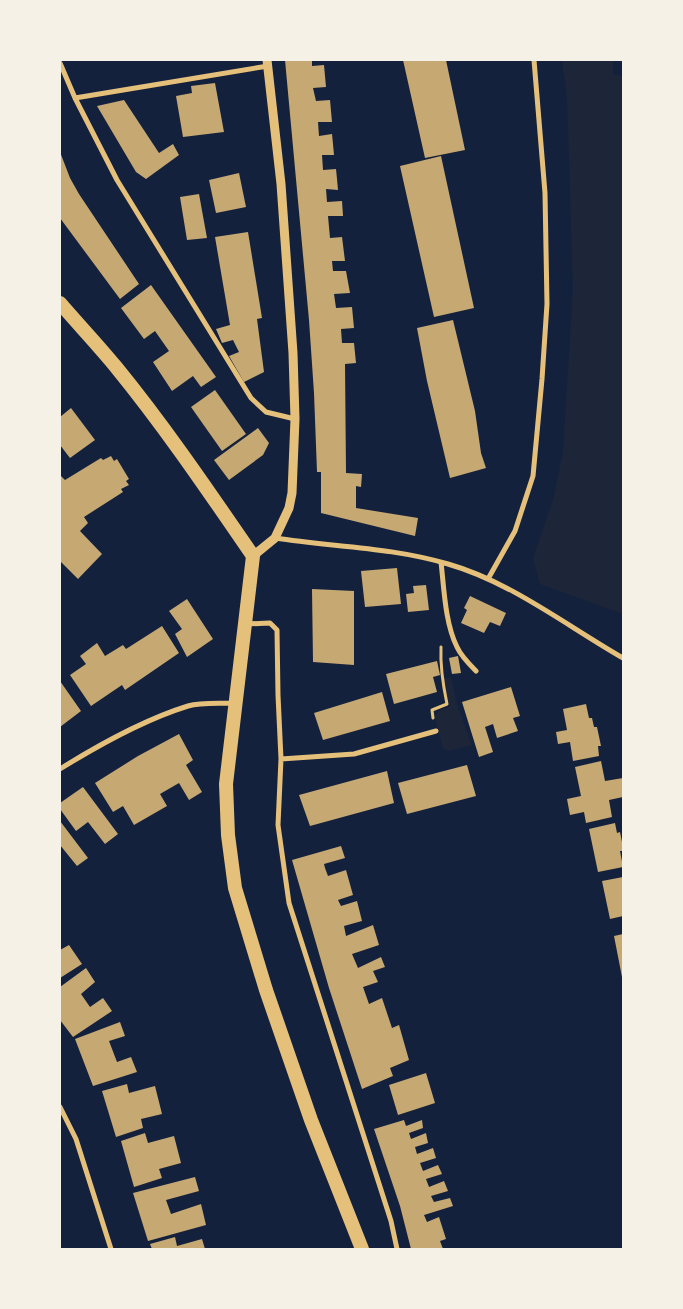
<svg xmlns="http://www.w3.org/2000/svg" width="683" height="1309" font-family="Figtree,sans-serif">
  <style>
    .green { fill: #1d2539 }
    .building { fill: #c6a872 }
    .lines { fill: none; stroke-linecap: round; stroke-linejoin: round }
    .path { stroke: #e5c07b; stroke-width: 3 }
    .minor { stroke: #e5c07b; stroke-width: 5 }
    .tertiary { stroke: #e5c07b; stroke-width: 9 }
    .trunk { stroke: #e5c07b; stroke-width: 14 }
  </style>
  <rect width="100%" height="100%" fill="#14213d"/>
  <path class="green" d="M562,60H613V74L622,76L623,75V614L540,584L533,558L554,497L563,452L573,289L567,97Z
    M451,677L458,708L472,745L448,751L443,749L435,717L438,711L450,707L443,680L444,678Z"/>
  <path class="building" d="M285,60H312V66L324,65L326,87L313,88L316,101L330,100L332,122H318L319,136L332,134L333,144L334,155H322L323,170L336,169L337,179L338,190L326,189L327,202L342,201L343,216H328L330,238L342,237L345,261H332L333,271H346L350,293L334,294L336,308L352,307L354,328L341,329L342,343H354L356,363L345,364L346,473L362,474L361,487L356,486V508L418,518L415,536L321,513V472H317L314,393L309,320Z
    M403,60H446L465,150L425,158Z
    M215,83L224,132L183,137L176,96L192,93L191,86Z
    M124,100L159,153L173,144L179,155L146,179L136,172L97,106Z
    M60,152L70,178L79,194L139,284L120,299L60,218Z
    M441,156L474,308L434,317L400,166Z
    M239,173L246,207L216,213L209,180Z
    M199,194L207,238L187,240L180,197Z
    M248,232L262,318L257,319L264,372L244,382L229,356L239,352L233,340L222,343L216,329L230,325L215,237Z
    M151,285L216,377L201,387L193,376L172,391L153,362L169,351L155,331L144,339L121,308Z
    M453,320L475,411L481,453L486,468L450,478L427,381L417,328Z
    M215,390L246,434L222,451L191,407Z
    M71,408L95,440L70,458L60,445V417Z
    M258,428L269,443L263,455L229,480L214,460Z
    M111,456L114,461L117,459L129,479L126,481L129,485L121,489L123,492L84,517L88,523L80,531L102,554L78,579L60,561V475L65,480L101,458L103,460Z
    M397,568L401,604L365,607L361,571Z
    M426,585L429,610L408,612L406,594L414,593L413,586Z
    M312,589L354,591V665L313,662Z
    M470,596L506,613L500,626L490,622L484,633L461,623L467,610L464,608Z
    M187,599L213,639L187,657L175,634L182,629L169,611Z
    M162,626L179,653L125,690L122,685L91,706L70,675L86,664L80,656L97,643L105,656L123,645L126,649Z
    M458,656L461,673L452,674L449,658Z
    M437,661L440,675L433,677L437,692L394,704L386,674Z
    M60,681L81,711L60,727Z
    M511,687L520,716L513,718L518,731L497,738L493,724L485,727L493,752L479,757L462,702Z
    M382,692L390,721L323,740L314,713Z
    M586,704L589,718H592L594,727H597L601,746H598L599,756L573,761L570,742L558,744L556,732L567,730L563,709Z
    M179,734L193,760L186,765L202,792L189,800L179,783L160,794L167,806L134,825L123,806L113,812L95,783L138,756Z
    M601,761L605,781L623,778V797L609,800L612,817L586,823L584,812L570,815L567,799L581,796L575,767Z
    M467,765L476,796L407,814L398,783Z
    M387,771L394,803L310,826L299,795Z
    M83,787L118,834L105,844L88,822L76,831L60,809V803Z
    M60,821L88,858L77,866L60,845Z
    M615,823L617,833L620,832L623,847V851H620L623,867L598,872L589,829Z
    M341,846L345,858L324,864L325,868L328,876L346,870L353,895L338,900L341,906L357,901L362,921L344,926L346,936L373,925L379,945L352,954L358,968L381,957L385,967L373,971L378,982L363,987L369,1004L382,998L392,1028L399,1025L409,1060L390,1068L393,1076L362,1089L329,988L292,860Z
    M623,877V916L610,919L602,881Z
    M623,934V977H622L614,936Z
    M69,945L82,964L60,978V950Z
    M86,968L95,982L81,994L90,1007L103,998L112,1011L73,1037L60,1020V987Z
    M120,1022L125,1036L109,1041L117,1062L131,1057L137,1072L93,1086L75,1039Z
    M426,1073L435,1103L398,1115L389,1085Z
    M127,1084L129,1093L155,1086L162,1114L141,1119L143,1128L116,1137L102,1091Z
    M404,1120L406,1126L422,1120L423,1128L409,1133L411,1139L426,1133L428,1143L415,1147L417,1154L433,1148L436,1158L420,1163L423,1171L438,1165L442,1174L426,1179L429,1187L444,1181L448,1191L431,1196L434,1202L450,1198L453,1206L424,1215L427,1222L439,1217L446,1239L440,1241L443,1249H411L400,1206L374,1129Z
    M145,1133L148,1143L174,1136L181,1163L159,1169L162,1178L134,1187L121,1141Z
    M195,1177L199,1191L166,1200L171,1214L201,1204L206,1225L148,1241L133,1193Z
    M175,1237L177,1246L202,1239L205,1249H152L150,1244Z"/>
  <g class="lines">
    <path class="path" d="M433,718L432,710L447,704C443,685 440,667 441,647"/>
    <path class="minor" d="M60,63L75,98L117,180L251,398L266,412L295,419
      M75,98L268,66
      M275,538C333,547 391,547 448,564C511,582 567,626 623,658
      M441,562C444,588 445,623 457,647C461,656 469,664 476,671
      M488,579L515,531L533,476L542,379L547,304L545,193L534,60
      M245,624L270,623L277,630L278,695L281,759L278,825L289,903L391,1221L397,1249
      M281,759L354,754L436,731
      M60,769C97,746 146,719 188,706C202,702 220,704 234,703
      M60,1107L76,1139L111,1249"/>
    <path class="tertiary" d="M253,556L275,538L289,508L292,493L295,419L293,353L281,184L267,60"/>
    <path class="trunk" d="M60,303C78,324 98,345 116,367C165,427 209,492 253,556L226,784L228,835L235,888L266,990L311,1120L362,1249"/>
  </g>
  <rect width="683" height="1309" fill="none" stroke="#f6f1e7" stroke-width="122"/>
</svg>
